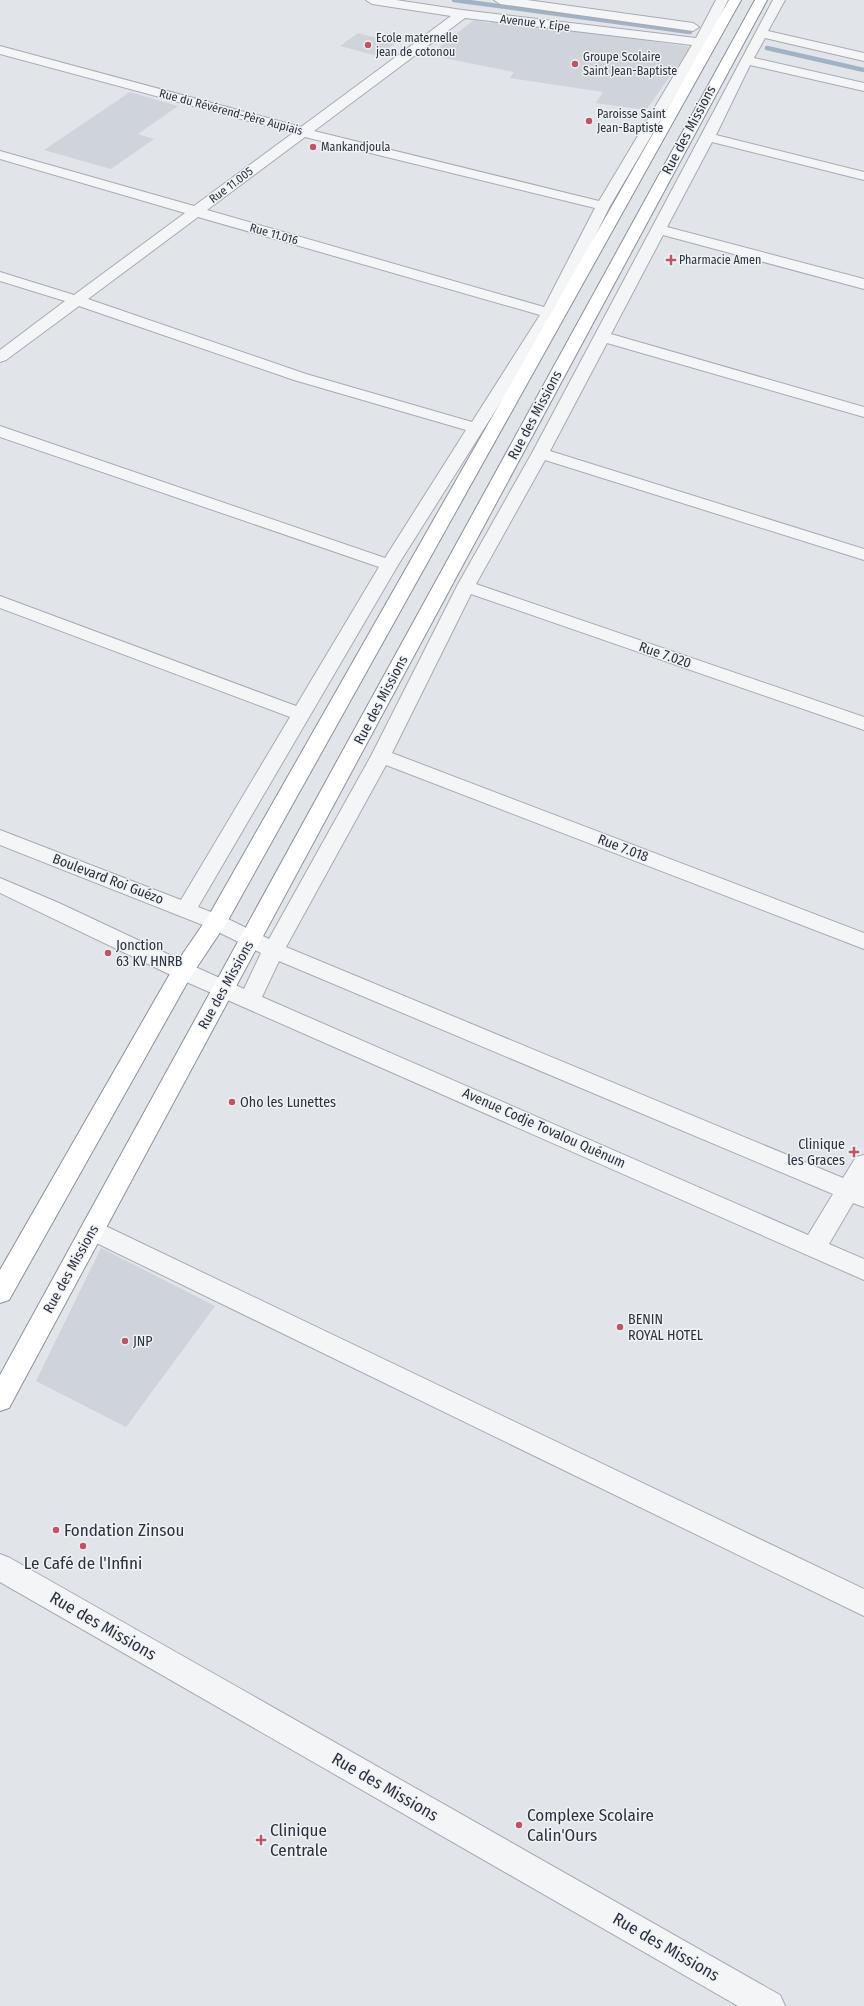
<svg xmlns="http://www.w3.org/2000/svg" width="864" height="2006" font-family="'Fira Sans Condensed',sans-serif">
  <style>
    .built { fill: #cfd3da }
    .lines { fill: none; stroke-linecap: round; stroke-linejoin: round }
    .stream { stroke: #a0b2c4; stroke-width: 4.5 }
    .minor-casing { stroke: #a7abb2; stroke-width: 2 }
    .trunk-casing { stroke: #8a929d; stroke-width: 2 }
    .minor { fill: #f3f5f7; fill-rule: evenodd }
    .trunk { fill: #fff; fill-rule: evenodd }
    .poi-dot { fill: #bf5466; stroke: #f0f3f6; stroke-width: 1.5 }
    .labels { text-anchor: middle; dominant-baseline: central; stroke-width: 3; stroke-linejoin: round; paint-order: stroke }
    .far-street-label { font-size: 12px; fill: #2b323e; stroke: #f0f3f6 }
    .far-poi-label { font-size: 12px; fill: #2b323e; stroke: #f0f3f6; text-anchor: start }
    .street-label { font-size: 14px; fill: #2b323e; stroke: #f0f3f6 }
    .poi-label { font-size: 14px; fill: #2b323e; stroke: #f0f3f6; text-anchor: start }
    .near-poi-label { font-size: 17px; fill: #2b323e; stroke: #f0f3f6; text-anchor: start }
    .near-street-label { font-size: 17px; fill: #2b323e; stroke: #f0f3f6 }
  </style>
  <rect width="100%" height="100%" fill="#e1e4e8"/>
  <path class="built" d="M494,19L691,47L646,110L596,103L603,92L510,78L514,72L429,55L474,20L490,23Z
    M358,33L396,43L378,56L340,46Z
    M130,92L178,106L138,134L154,139L111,169L44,150Z
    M101,1248L215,1306L126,1427L36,1381Z"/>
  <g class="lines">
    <path class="stream" d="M454,0L690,32
      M767,48L864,70"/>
    <g class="minor-casing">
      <path id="minor" d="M366,0H396L462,10L696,38L716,0H728L714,29L610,206L557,313L398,565L198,907L224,917L269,939L371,756L457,586L532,453L773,0H785L768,31L864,53V61L765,38L754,58L864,83V91L750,65L716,135L864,172V180L712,142L667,227L864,279V289L663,235L611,334L864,407V417L607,343L550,451L864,549V560L545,460L476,584L864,717V730L471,594L392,753L864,933V949L386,765L286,947L843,1178L856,1157L864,1155V1207L853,1203L829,1244L864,1259V1280L175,977L0,893V878L59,903L191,965L244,989L261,953L208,927L0,845V830L181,900L290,717L0,608V596L296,706L379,567L0,437V426L385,558L466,430L294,380L79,306L6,360L0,362V350L65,301L0,281V272L74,295L185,213L0,159V151L194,206L293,133L0,54V46L301,127L451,16L372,4ZM465,18L692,45L599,201L314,131ZM305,137L595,208L544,307L207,210ZM198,217L540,315L472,422L306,374L88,299ZM279,961L833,1194L808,1235L262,997Z
        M494,0H527L693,23L699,27L693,31L500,4Z
        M93,1220L864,1589V1616L84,1237L81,1230L84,1223Z
        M0,1554L10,1558L780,1995L785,2006H738L0,1582Z"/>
    </g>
    <g class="trunk-casing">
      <path id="trunk" d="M729,0H741L227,922L191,976L9,1300L0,1303V1270L175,965L208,917Z
        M755,0H767L9,1408L0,1411V1375Z"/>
    </g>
    <use href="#minor" class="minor"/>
    <use href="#trunk" class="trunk"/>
  </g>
  <g class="poi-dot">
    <circle cx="368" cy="45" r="4"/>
    <circle cx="575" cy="64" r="4"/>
    <circle cx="589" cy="121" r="4"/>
    <circle cx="313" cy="147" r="4"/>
    <path d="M669 254h4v4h4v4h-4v4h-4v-4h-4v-4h4z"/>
    <circle cx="108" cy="953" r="4"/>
    <circle cx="232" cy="1102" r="4"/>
    <path d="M852 1146h4v4h4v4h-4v4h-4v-4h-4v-4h4z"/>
    <circle cx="620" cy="1327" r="4"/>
    <circle cx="125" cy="1341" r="4"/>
    <circle cx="56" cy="1530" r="4"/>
    <circle cx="83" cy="1546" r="4"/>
    <circle cx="519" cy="1825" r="4"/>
    <path d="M259 1834h4v4h4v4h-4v4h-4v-4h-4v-4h4z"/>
  </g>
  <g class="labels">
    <g class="far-street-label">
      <text transform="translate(535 23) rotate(7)">Avenue Y. Eipe</text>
      <text transform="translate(231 112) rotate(15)">Rue du Révérend-Père Aupiais</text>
      <text transform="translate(231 185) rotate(-37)">Rue 11.005</text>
      <text transform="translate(274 234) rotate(16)">Rue 11.016</text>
    </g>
    <g class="far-poi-label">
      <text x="376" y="38">Ecole maternelle<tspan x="376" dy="14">jean de cotonou</tspan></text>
      <text x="583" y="57">Groupe Scolaire<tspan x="583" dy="14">Saint Jean-Baptiste</tspan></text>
      <text x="597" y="114">Paroisse Saint<tspan x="597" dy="14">Jean-Baptiste</tspan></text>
      <text x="321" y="147">Mankandjoula</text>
      <text x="679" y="260">Pharmacie Amen</text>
    </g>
    <g class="street-label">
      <text transform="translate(689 130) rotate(-62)">Rue des Missions</text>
      <text transform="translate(535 415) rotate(-62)">Rue des Missions</text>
      <text transform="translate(665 655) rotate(19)">Rue 7.020</text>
      <text transform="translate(381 700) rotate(-62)">Rue des Missions</text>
      <text transform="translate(623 848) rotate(21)">Rue 7.018</text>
      <text transform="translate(108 879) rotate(21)">Boulevard Roi Guézo</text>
      <text transform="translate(226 985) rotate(-61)">Rue des Missions</text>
      <text transform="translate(544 1128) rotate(24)">Avenue Codje Tovalou Quénum</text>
      <text transform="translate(71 1269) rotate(-61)">Rue des Missions</text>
    </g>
    <g class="poi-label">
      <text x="116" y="945">Jonction<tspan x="116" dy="16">63 KV HNRB</tspan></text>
      <text x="240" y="1102">Oho les Lunettes</text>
      <text x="845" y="1144" text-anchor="end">Clinique<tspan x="845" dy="16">les Graces</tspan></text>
      <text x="628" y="1319">BENIN<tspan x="628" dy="16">ROYAL HOTEL</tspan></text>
      <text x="133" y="1341">JNP</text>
    </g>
    <g class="near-poi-label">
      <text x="64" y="1530">Fondation Zinsou</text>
      <text x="83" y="1563" text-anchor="middle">Le Café de l'Infini</text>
      <text x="527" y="1815">Complexe Scolaire<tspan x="527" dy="20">Calin'Ours</tspan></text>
      <text x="270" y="1830">Clinique<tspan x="270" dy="20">Centrale</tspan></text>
    </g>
    <g class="near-street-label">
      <text transform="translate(103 1626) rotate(30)">Rue des Missions</text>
      <text transform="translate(385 1787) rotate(30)">Rue des Missions</text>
      <text transform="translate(666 1947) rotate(30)">Rue des Missions</text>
    </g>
  </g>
</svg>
